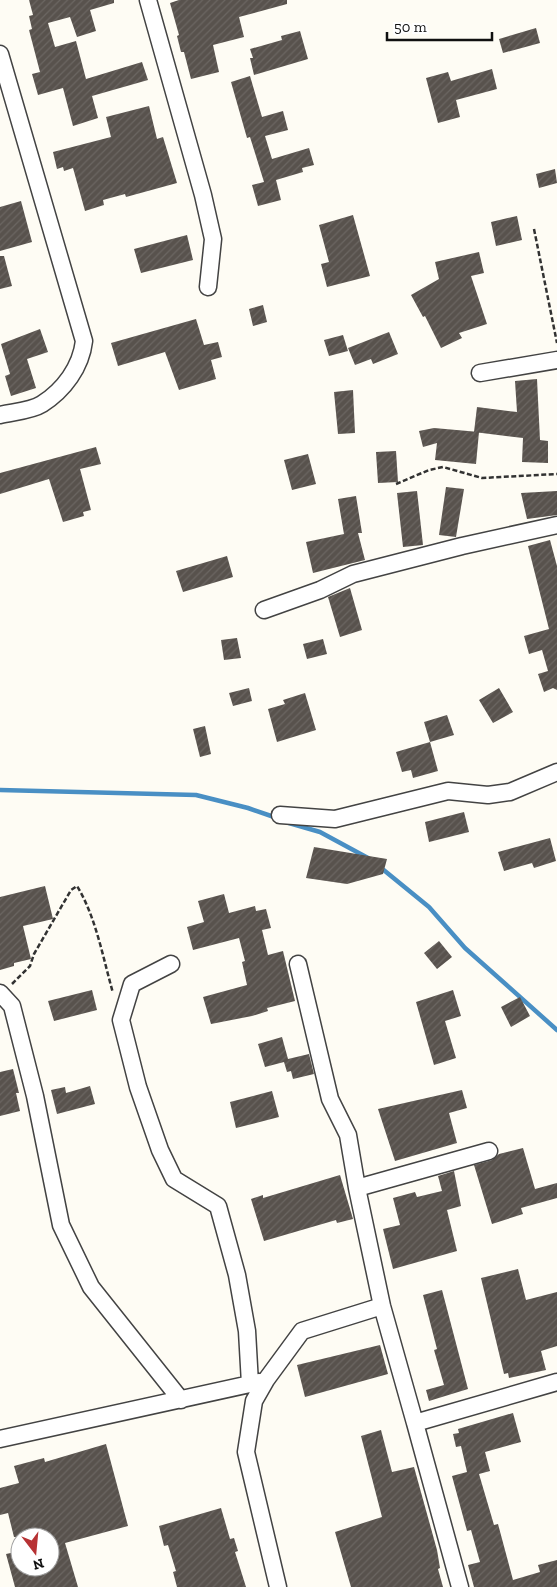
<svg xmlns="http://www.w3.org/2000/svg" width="557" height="1587" font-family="'Zilla Slab',serif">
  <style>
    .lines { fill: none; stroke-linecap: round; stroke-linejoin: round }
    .stream { stroke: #498fc4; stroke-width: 4.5 }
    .building { fill: url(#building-hatch) }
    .street-casing { stroke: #434343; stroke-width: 19 }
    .path { stroke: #323232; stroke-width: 2.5; stroke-dasharray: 5 2.5; stroke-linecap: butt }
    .street { stroke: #fff; stroke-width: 16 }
  </style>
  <defs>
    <pattern id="building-hatch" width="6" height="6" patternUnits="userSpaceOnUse" patternTransform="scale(1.25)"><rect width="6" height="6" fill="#58524d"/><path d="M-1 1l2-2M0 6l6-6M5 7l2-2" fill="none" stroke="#6b6662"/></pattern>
  </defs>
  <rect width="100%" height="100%" fill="#fefcf4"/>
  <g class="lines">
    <path class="stream" d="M0,790L196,795L248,808L277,818
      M289,823L320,832L368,858
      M380,867L429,907L465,948L557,1030"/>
  </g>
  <path class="building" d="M29,0H114V3L90,10L96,31L77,37L70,17L48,23L55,47L76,41L86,79L142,62L148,80L92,96L98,118L73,126L63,88L38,95L32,74L40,72L29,30L32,29L29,16L33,15Z
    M179,0H287V4L239,17L244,37L213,45L219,72L191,79L184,52H181L177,36L179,35L170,3Z
    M536,28L540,43L503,53L499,39Z
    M300,31L308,59L254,75L250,58H253L250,49L282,40L281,36Z
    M492,69L497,89L456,100L460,117L438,123L426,78L448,72L451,81Z
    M250,76L262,117L283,111L288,130L265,136L272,159L309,148L314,165L302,168L303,172L276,180L281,200L258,206L252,185L264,182L250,137L247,138L231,82Z
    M149,106L157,139L163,137L177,183L126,197L125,194L103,200L104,205L85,211L73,168L64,171L63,167L57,169L53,152L111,137L106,117Z
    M555,169L557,183L539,188L536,174Z
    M21,201L32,242L0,251V207Z
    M353,215L370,276L327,287L321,264L329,262L319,225Z
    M517,216L522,240L496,246L491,222Z
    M187,235L193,260L141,273L134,249Z
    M479,252L484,273L471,276L487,324L459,333L462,338L441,348L425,316L423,317L411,295L439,279L435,262Z
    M0,256H4L12,286L0,289Z
    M263,305L267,322L253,326L249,309Z
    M196,319L204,345L218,342L222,357L211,360L216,379L179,390L165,352L118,366L111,343Z
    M40,329L48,352L27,359L36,388L11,396L5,376L10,374L1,344Z
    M389,332L398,354L373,364L371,359L355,365L348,348Z
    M343,335L348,351L329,356L324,340Z
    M537,379L540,440L548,441V463L522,462L523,438L474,432L477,407L517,412L515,381Z
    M353,390L355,433L338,434L334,392Z
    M434,428L479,432L476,464L435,460L437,443L423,447L419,431Z
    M96,447L101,464L80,469L91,510L83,512L84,516L63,522L49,479L0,494V473Z
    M396,451L398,482L378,483L376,452Z
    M308,454L316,484L292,490L284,460Z
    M446,487L464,489L456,537L439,535Z
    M417,491L423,545L403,547L397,493Z
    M557,491V515L527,519L521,493Z
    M356,496L362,533H358L365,560L313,573L306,542L344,534L338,499Z
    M550,540L557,566V690L553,688L544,692L538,674L548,671L542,650L529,654L524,636L549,629L528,546Z
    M227,556L233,577L183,592L176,571Z
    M350,588L362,630L340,637L328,597Z
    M237,638L241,658L224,660L221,640Z
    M323,639L327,654L307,659L303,644Z
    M249,688L252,701L233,706L229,693Z
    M499,688L513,712L493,723L479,700Z
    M305,693L316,730L277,742L268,709L285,704L283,700Z
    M447,715L454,735L430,742L424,722Z
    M205,726L211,754L200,757L193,729Z
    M430,742L438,771L413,778L411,770L402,772L396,752Z
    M464,812L469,832L429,842L425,822Z
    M550,838L556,861L534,868L532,863L504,871L498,852Z
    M314,847L387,859L383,874L347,884L306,878Z
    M45,886L53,919L23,926L31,959L14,963V966L0,970V897Z
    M224,894L229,913L255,906L256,911L266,909L271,928L262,930L268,955L283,951L295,1001L267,1008L268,1011L252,1016L211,1024L203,997L247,985L242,962L245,961L239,938L193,950L187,927L204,922L198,901Z
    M439,941L452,957L437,969L424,953Z
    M92,990L97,1010L54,1021L48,1001Z
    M453,990L461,1016L445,1021L456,1058L434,1065L416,1002Z
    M520,997L530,1016L511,1027L501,1007Z
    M282,1037L288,1059L309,1054L314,1074L293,1079L291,1071L287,1072L284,1062L265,1067L258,1044Z
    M13,1069L19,1093H16L20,1111L0,1116V1072Z
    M90,1086L95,1104L57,1114L51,1090L65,1087L66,1093Z
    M462,1090L467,1108L449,1113L457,1143L395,1161L378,1109Z
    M272,1091L279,1117L236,1128L230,1102Z
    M523,1148L535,1189L557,1183V1198L521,1208L523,1214L492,1224L474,1165L492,1160L499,1154Z
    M454,1171L461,1206L447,1210L457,1251L393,1269L383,1229L400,1225L393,1198L415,1192L417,1197L442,1191L438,1176Z
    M340,1175L353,1219L337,1223L336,1220L264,1241L251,1199L263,1195V1198Z
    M518,1269L526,1300L557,1292V1346L541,1351L546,1370L509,1378L508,1373L504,1374L481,1278Z
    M442,1290L468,1389L429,1401L426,1390L444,1385L434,1350L437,1349L423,1295Z
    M380,1345L388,1374L305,1397L297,1365Z
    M513,1413L521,1442L485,1452L490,1471L479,1474L494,1525L498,1524L513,1580L540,1572L538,1565L557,1560V1587H474L468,1565L480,1562L471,1530L467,1531L452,1476L467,1472L461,1446L456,1447L453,1434L459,1433L458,1429Z
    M381,1430L392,1472L414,1467L437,1550L440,1568L438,1569L443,1587H351L335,1532L382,1517L361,1436Z
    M106,1444L128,1526L65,1543L78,1587H15L6,1554L20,1551V1567H50V1537H14L8,1513L0,1515V1488L19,1483L14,1466L44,1458L45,1462Z
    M221,1508L230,1539L234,1538L238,1551L235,1552L246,1587H177L173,1572L176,1571L168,1545L164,1546L159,1526Z"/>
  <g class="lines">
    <g class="street-casing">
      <path id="street" d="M148,0L203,195L213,239L208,287
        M0,54L84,341C81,367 64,390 42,404C31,411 12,412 0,415
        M480,373L557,360
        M264,610L320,590L353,574L462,546L557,525
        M280,815L335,819L448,791L488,795L510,792L557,772
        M171,964L132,984L121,1020L138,1087L160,1150L174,1179L218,1206L237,1275L247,1331L250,1384
        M298,964L330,1099L348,1135L357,1188
        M0,993L12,1006L35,1096L61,1225L91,1287L181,1400
        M489,1151L357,1188L382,1306L415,1423L557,1382
        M415,1423L460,1587
        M0,1439L259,1382
        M278,1587L246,1452L254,1401L266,1380L302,1331L382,1306"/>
    </g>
    <path class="path" d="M534,229L557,343
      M396,484L429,470L443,467L482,478L557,474
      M12,984L30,966L34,954L71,890L77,886C96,917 103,958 113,993"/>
    <use href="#street" class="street"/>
  </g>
  <g transform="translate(35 1552) rotate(164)"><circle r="24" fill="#ffffff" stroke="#9f9f9f"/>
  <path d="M0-4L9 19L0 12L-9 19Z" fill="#b73234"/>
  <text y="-8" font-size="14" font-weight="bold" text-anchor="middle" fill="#101010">N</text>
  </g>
  <path d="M387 32v8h105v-8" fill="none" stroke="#101010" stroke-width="2.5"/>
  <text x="394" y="32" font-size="15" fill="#101010" stroke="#ffffff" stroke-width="4" paint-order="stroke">50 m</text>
</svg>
